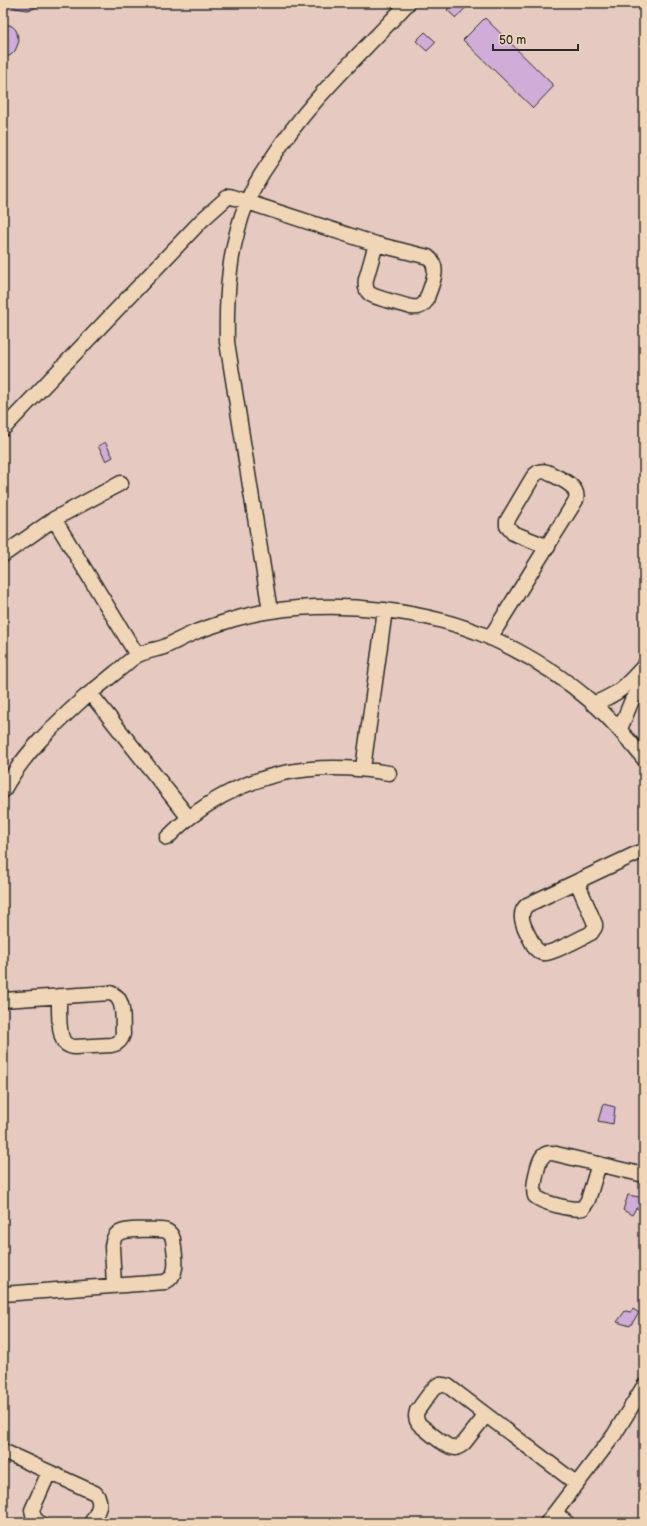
<svg xmlns="http://www.w3.org/2000/svg" width="647" height="1526" font-family="'Balsamiq Sans',sans-serif">
  <style>
    .building { fill: #d0add8; stroke: #2b2b2b }
    .lines { fill: none; stroke-linecap: round; stroke-linejoin: round }
    .minor-casing { stroke: #2b2b2b; stroke-width: 17 }
    .minor { stroke: #f0d6b7; stroke-width: 14 }
  </style>
  <rect width="100%" height="100%" fill="#e6cac1"/>
  <filter id="ink" filterUnits="userSpaceOnUse"><feTurbulence type="fractalNoise" baseFrequency=".025" numOctaves="2"/><feDisplacementMap in="SourceGraphic" scale="8" xChannelSelector="R" yChannelSelector="G"/><feConvolveMatrix kernelMatrix="1 2 1 2 8 2 1 2 1" color-interpolation-filters="sRGB"/></filter>
  <g filter="url(#ink)">
    <path class="building" d="M9,3H42L33,9L27,10L15,8Z
      M453,3H470L456,18L447,10Z
      M485,18L554,86L533,108L463,40Z
      M3,23L12,26L16,30L19,41L15,51L11,55L3,58Z
      M425,32L436,42L427,51L416,41Z
      M105,442L113,457L106,461L98,446Z
      M603,1104L615,1107L613,1124L598,1121Z
      M628,1195L644,1198L643,1209L636,1208L632,1215L623,1210Z
      M633,1309L639,1313L630,1326L617,1322L625,1311L631,1312Z"/>
    <g class="lines">
      <g class="minor-casing">
        <path id="minor" d="M3,429L202,220L229,196L376,244L428,257C442,268 430,287 426,301C422,307 418,308 411,307C402,304 378,299 370,294C365,290 365,285 366,279L376,244
          M54,519L137,655
          M3,555L54,519L121,483
          M270,611L227,342C226,295 229,246 247,202C253,187 262,173 271,160C308,101 361,54 408,3
          M490,638L576,500C580,485 558,478 547,472C541,470 537,472 533,477L507,521V526L513,533L548,547
          M90,693L189,818
          M593,704C620,693 625,687 644,666
          M620,729L632,700L644,684
          M363,768L385,610
          M3,791C23,754 54,725 85,697C97,688 109,678 120,669C126,664 132,658 138,655C146,651 155,650 164,647C175,642 186,636 198,631C221,623 247,614 271,611C341,601 426,609 491,638C527,654 563,677 593,703C612,720 628,739 644,759
          M167,838C174,831 181,824 189,818C249,771 315,760 389,773
          M577,882L595,924V927L591,933C581,938 556,952 546,953C541,954 538,951 535,948C529,935 514,916 527,905L644,850
          M3,1000L110,993C126,997 122,1020 123,1034C121,1041 118,1044 111,1045L75,1047C72,1047 69,1046 66,1044C58,1038 59,1007 59,996
          M599,1164L588,1200L583,1208C574,1211 542,1203 535,1196C532,1189 538,1161 543,1156C546,1153 549,1153 552,1153L644,1175
          M3,1294L165,1282C181,1275 174,1253 173,1239C171,1233 167,1230 161,1230C150,1230 129,1228 119,1233C114,1235 113,1241 112,1246L114,1286
          M486,1415L464,1443C462,1445 459,1447 456,1448C447,1449 428,1431 420,1425C416,1421 415,1417 417,1411C422,1405 432,1388 438,1385C442,1384 445,1385 448,1386L577,1484
          M3,1451L95,1493C104,1503 97,1513 91,1523
          M555,1513L567,1523
          M40,1523C35,1520 33,1517 32,1510L49,1472
          M547,1523L614,1435L644,1386"/>
      </g>
      <use href="#minor" class="minor"/>
    </g>
  </g>
  <rect width="647" height="1526" fill="none" stroke="#f0d6b7" stroke-width="16"/>
  <rect x="8" y="8" width="631" height="1510" fill="none" stroke="#2b2b2b" stroke-width="1.5" filter="url(#ink)"/>
  <path d="M493 44v6h85v-6" fill="none" stroke="#2b2b2b" stroke-width="2"/>
  <text x="499" y="44" font-size="12" fill="#2b2b2b" stroke="#f0d6b7" stroke-width="3" paint-order="stroke">50 m</text>
</svg>
